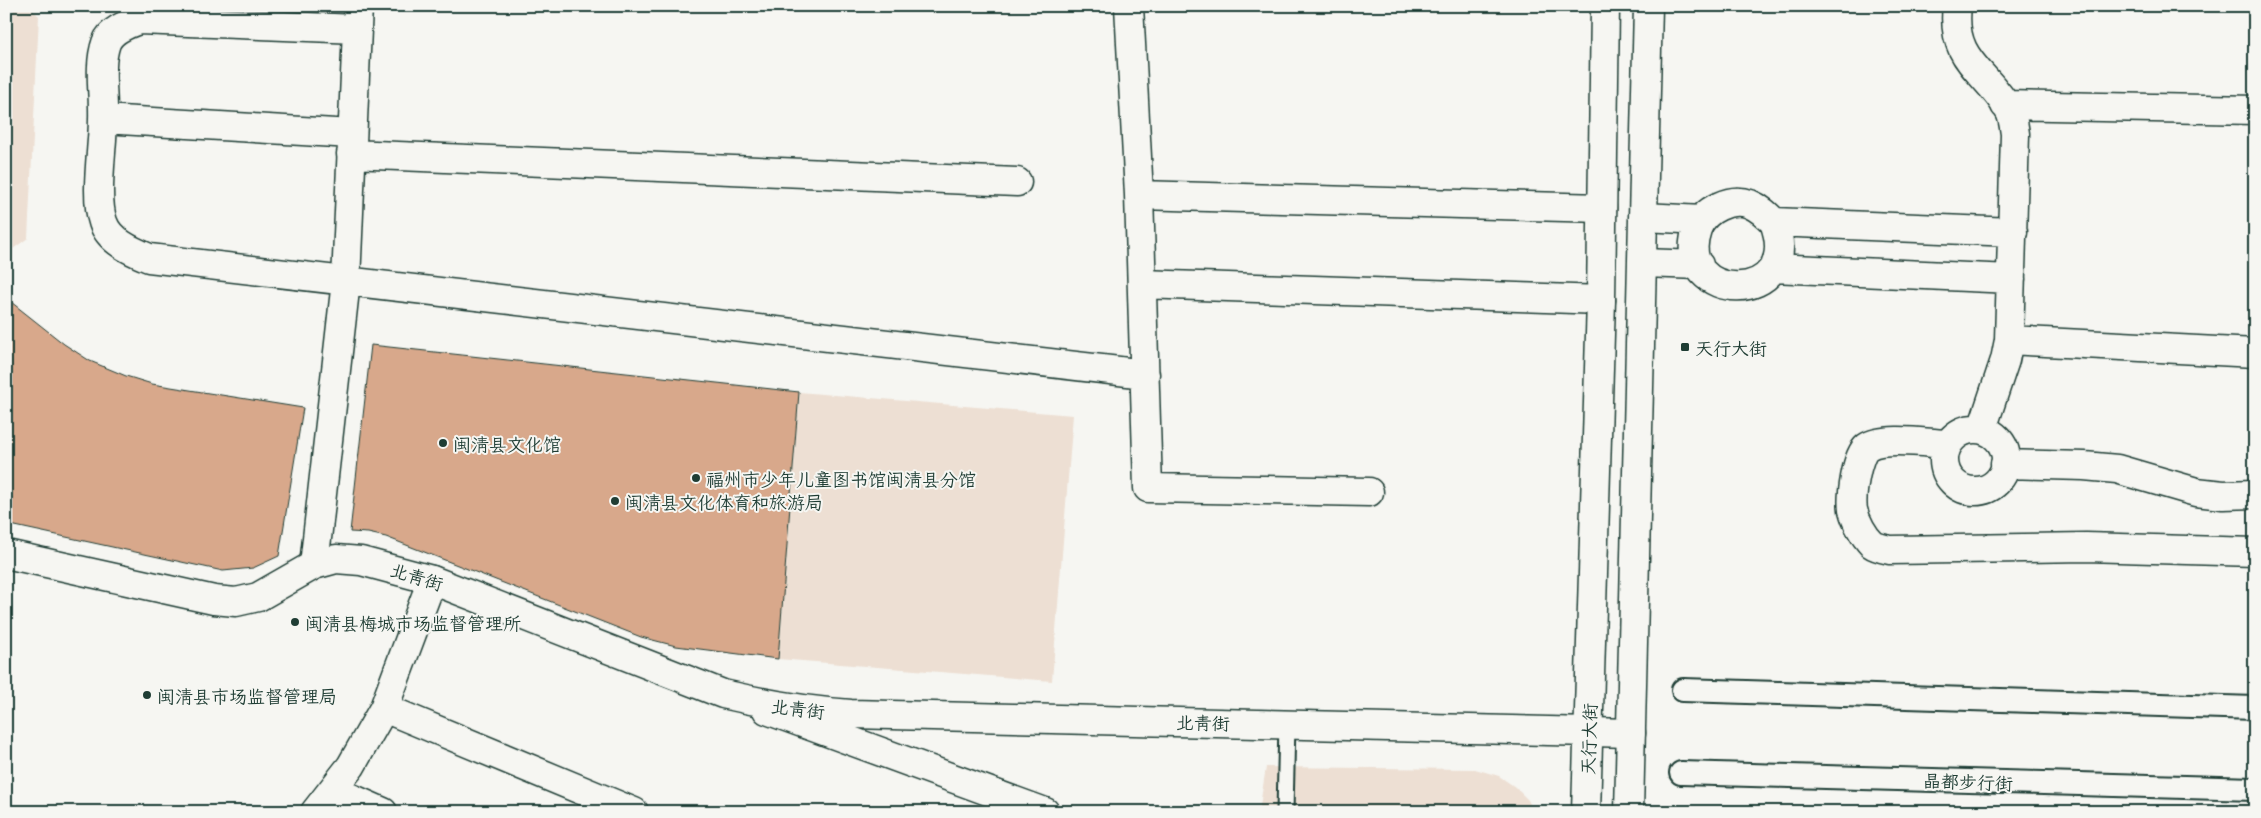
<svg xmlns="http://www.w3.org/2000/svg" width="2261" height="818" font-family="'Playpen Sans','LXGW WenKai TC',sans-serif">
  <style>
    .built { fill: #eddfd3 }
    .building { fill: #d8a88b; stroke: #1f3d34 }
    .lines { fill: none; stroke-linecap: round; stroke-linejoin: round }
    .service-casing { stroke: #1f3d34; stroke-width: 19 }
    .pedestrian-casing { stroke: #1f3d34; stroke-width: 26 }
    .minor-casing { stroke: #1f3d34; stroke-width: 31 }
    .tertiary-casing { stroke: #1f3d34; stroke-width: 31 }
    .secondary-casing { stroke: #1f3d34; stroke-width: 31 }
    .service { stroke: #f6f6f2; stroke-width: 15 }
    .pedestrian { stroke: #f6f6f2; stroke-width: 22 }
    .minor { stroke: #f6f6f2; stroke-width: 28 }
    .tertiary { stroke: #f6f6f2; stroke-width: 28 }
    .secondary { stroke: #f6f6f2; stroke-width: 28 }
    .poi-dot { fill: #1f3d34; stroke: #f6f6f2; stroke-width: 2 }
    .labels { text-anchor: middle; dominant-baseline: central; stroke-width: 4; stroke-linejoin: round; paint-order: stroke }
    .poi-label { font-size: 18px; fill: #1f3d34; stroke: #f6f6f2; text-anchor: start }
    .street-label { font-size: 18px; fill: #1f3d34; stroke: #f6f6f2 }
  </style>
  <rect width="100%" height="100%" fill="#f6f6f2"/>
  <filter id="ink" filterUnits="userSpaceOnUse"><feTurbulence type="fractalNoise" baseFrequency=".02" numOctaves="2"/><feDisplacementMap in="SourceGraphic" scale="10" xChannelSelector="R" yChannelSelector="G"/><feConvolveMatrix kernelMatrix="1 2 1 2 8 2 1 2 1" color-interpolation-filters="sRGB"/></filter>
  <g filter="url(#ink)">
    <path class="built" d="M6,6H28L39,16L28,238L6,254Z
      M799,392L1073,415L1052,681L778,659Z
      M1266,767L1475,769L1499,776L1515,787L1528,800L1534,812H1259Z"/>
    <path class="building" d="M6,298L64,344L90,361L126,376L152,384L303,408L279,556L253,568L223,571L6,524Z
      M371,345L799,392L778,659L676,646L641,637L386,537L368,533L350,532Z"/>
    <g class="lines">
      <g class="service-casing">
        <path id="service" d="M1285,812L1287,724"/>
      </g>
      <g class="pedestrian-casing">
        <path id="pedestrian" d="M1683,690L2255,708
          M1681,773L2255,789"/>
      </g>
      <g class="minor-casing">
        <path id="minor" d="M1129,6L1139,195L1148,488L1369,492
          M1957,6C1950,62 1988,71 2010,112C2013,118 2014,127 2015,134L2009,340L2005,360L1982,429
          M357,29L139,20C127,24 111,30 106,43C98,66 104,95 103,119C103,147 94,196 103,222C109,241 132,251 149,258L1145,374
          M2005,105L2255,110
          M103,119L352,134
          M351,154L1017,182
          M1139,195L1602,208
          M1644,217L1702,220
          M1774,222C1806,308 1671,305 1697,229C1704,209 1731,197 1750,204C1760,208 1767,215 1774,222L2013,232
          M1643,263L1699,265
          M1773,268L2011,279
          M1142,284L1601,300
          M2009,340L2255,353
          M1944 460a31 31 0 1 1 62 0a31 31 0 1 1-62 0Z
          M1947,444C1928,443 1882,436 1867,447C1856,456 1851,497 1853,510C1856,522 1864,536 1872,544C1876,547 1885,549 1890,550L2086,547L2255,552
          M2005,464L2084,466L2117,469L2196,492L2223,495L2255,494
          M314,565L346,281L358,6
          M384,708L634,812
          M767,710L1045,812
          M333,790L383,812
          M315,812L351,766L384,708L432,580"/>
      </g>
      <g class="tertiary-casing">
        <path id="tertiary" d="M6,554L214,600L236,602L258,597L314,565L336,559L361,561L432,580L723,694C766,704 807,711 851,714L1631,733"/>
      </g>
      <g class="secondary-casing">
        <path id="secondary" d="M1586,812L1601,300L1605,6
          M1629,812L1648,6"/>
      </g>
      <use href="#service" class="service"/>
      <use href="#pedestrian" class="pedestrian"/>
      <use href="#minor" class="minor"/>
      <use href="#tertiary" class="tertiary"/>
      <use href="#secondary" class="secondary"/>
    </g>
  </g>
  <g class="poi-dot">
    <rect x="1680" y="342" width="10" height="10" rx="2.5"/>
    <circle cx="443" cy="443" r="5"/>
    <circle cx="696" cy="478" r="5"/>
    <circle cx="615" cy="501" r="5"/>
    <circle cx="295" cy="622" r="5"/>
    <circle cx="147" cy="695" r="5"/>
  </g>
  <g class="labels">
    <g class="poi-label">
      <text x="1695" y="347">天行大街</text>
      <text x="453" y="443">闽清县文化馆</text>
      <text x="706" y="478">福州市少年儿童图书馆闽清县分馆</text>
      <text x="625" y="501">闽清县文化体育和旅游局</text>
      <text x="305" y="622">闽清县梅城市场监督管理所</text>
      <text x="157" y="695">闽清县市场监督管理局</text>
    </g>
    <g class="street-label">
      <text transform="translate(417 576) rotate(17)">北青街</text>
      <text transform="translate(798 708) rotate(7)">北青街</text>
      <text transform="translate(1203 722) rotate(1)">北青街</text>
      <text transform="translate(1588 739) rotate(-88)">天行大街</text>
      <text transform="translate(1968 781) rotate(2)">晶都步行街</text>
    </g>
  </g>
  <rect width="2261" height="818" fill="none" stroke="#f6f6f2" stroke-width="25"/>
  <rect x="12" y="12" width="2236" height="793" fill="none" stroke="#1f3d34" stroke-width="2" filter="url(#ink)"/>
</svg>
